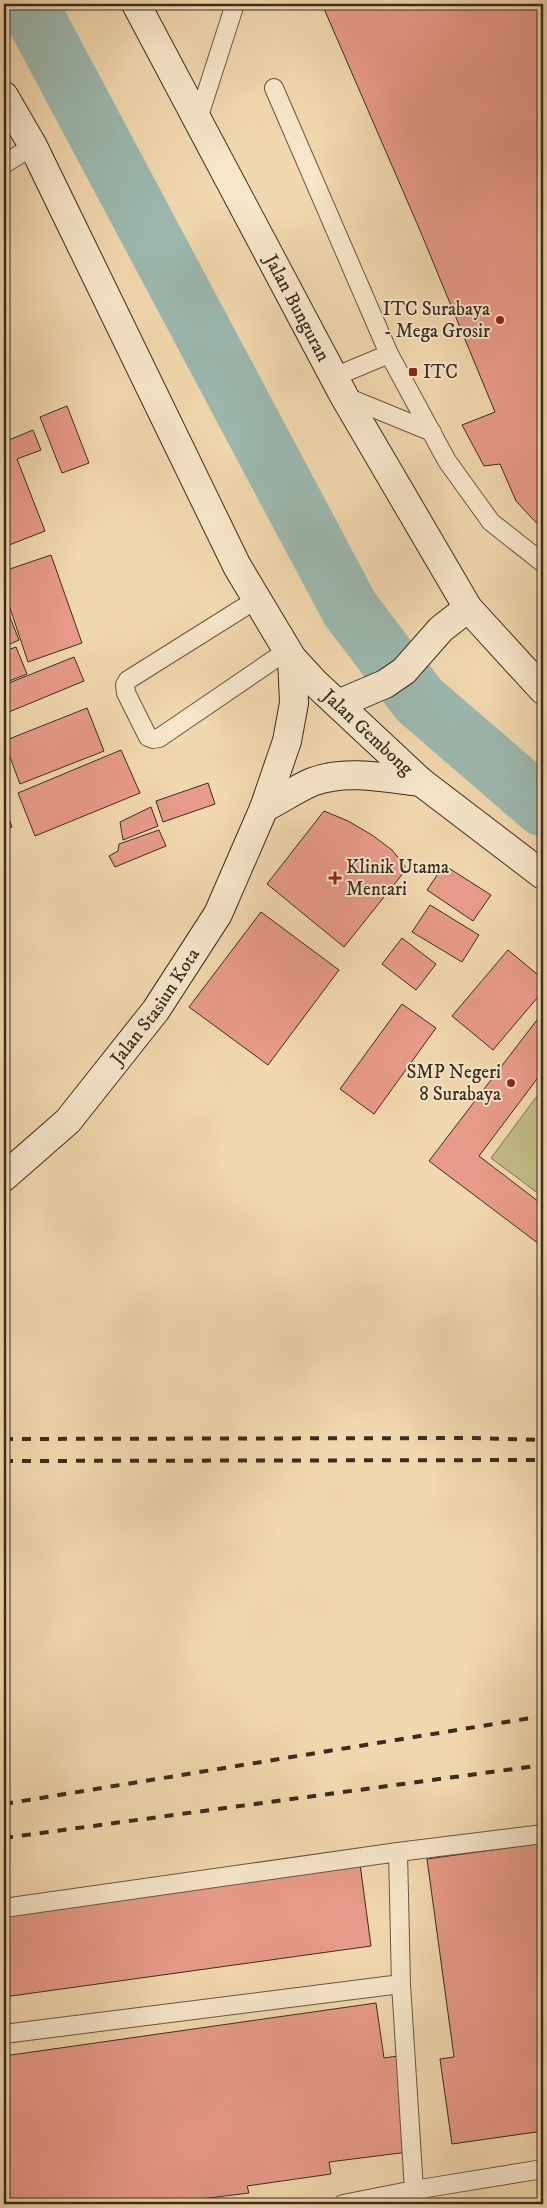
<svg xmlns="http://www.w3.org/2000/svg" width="547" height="2208" font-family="'IM FELL DW Pica',serif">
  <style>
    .green { fill: #c1bc86; stroke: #7d7454 }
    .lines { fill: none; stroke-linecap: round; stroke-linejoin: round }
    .river { stroke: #9cb9b0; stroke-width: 59 }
    .building { fill: #e89b8a; stroke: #392d21 }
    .lane-casing { stroke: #675844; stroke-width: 20 }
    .secondary-casing { stroke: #392d21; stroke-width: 30 }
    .lane { stroke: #f7e6ca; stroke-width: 18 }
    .secondary { stroke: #f7e6ca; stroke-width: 28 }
    .rail { stroke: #392d21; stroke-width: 4; stroke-dasharray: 9 9; stroke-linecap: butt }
    .poi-dot { fill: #8f2418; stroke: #f7e6ca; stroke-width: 2 }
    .labels { text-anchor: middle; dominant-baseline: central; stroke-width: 4; stroke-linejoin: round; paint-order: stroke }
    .street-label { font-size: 19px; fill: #392d21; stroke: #f7e6ca }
    .poi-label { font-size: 19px; fill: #392d21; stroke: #f7e6ca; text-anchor: end }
  </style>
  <rect width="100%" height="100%" fill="#f2d8ae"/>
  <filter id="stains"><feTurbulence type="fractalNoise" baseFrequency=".004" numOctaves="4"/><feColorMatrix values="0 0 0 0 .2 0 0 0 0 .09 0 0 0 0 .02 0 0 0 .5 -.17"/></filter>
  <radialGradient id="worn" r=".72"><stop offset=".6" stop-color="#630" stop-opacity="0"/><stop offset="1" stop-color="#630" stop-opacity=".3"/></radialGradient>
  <path class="green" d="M543,1088V1197L491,1158Z"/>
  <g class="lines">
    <path class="river" d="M28,4L350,609L419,700L543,807"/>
  </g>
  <path class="building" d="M322,4H543V530L516,501L500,464L484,466L462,425L495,412L419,228Z
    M67,406L89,463L62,473L40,417Z
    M33,430L41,450L17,459L45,531L4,547V442Z
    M51,555L82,643L28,662L4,590V571Z
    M4,602L19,640L4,647Z
    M16,647L27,674L4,683V651Z
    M74,657L84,681L4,714V685Z
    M87,708L104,751L20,784L4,741Z
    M121,750L140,793L35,836L18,793Z
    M208,783L215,804L163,822L156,801Z
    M4,804L12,827L4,830Z
    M151,807L158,826L123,840L120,822Z
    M324,811L348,821L372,835L392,850L405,866L404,872L344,947L267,884Z
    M159,830L166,846L115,867L109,856L118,851L119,844Z
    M444,865L491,895L473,921L427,890Z
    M430,905L479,935L462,962L412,932Z
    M261,912L339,970L268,1065L189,1007Z
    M402,938L436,964L416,990L382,964Z
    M508,950L543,979V991L493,1050L452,1016Z
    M402,1004L436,1028L374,1114L340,1089Z
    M543,1012V1071L479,1156L543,1205V1247L429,1161Z
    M543,1843V2131L452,2144L440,2059L454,2057L427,1859Z
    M360,1864L371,1946L4,1997V1914Z
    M376,2003L384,2058L398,2056L408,2152L329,2162L331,2174L247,2186L249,2193L184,2201V2204H4V2056Z"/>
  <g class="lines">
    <g class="lane-casing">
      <path id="lane" d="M274,88L389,354L447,461L491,522L543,563
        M198,119L235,4
        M4,164L33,146
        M334,377L389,354
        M344,396L432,432
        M257,599L128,680L125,685L126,693L148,737L153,739L159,738L288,650
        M398,1852L401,1984L414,2190L419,2204
        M4,1908L398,1852L543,1834
        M4,2034L401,1984
        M343,2204L414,2190L543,2169"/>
    </g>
    <g class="secondary-casing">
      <g id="secondary">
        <path id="s1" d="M136,4L344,396L468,608L543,690"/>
        <path id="s2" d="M4,96L33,146L237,566L292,658L314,682L421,782L543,875"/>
        <path d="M338,704L385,684L404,671L441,629L468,608"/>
        <path d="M264,808C280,800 296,789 312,782C347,769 385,778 421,782"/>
        <path id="s3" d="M4,1177L68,1121L156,1010L218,914L264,808L287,741L294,703L292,658"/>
      </g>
    </g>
    <use href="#lane" class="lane"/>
    <use href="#secondary" class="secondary"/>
    <path class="rail" d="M4,1439L475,1438L543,1440
      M4,1461L543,1460
      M4,1804L543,1716
      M4,1838L543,1765"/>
  </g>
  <g class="poi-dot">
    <circle cx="500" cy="320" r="5"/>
    <rect x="408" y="367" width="10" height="10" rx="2.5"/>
    <path d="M332.5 870.5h5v5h5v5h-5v5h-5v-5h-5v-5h5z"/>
    <circle cx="511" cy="1083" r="5"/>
  </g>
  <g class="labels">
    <g class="street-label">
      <text stroke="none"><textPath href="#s1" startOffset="344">Jalan Bunguran</textPath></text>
      <text stroke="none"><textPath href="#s2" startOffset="738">Jalan Gembong</textPath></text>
      <text stroke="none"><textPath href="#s3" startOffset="229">Jalan Stasiun Kota</textPath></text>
    </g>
    <g class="poi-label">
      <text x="490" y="309">ITC Surabaya<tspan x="490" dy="22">- Mega Grosir</tspan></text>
      <text x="423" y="372" text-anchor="start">ITC</text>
      <text x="346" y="867" text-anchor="start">Klinik Utama<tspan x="346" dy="22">Mentari</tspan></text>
      <text x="501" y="1072">SMP Negeri<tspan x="501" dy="22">8 Surabaya</tspan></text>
    </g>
  </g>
  <rect width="547" height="2208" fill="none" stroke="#f2d8ae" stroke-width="20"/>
  <rect x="5" y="5" width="537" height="2198" fill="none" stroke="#392d21" stroke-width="2.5"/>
  <rect x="10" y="10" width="527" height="2188" fill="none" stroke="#392d21"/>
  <rect width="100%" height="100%" filter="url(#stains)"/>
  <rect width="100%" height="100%" fill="url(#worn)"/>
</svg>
